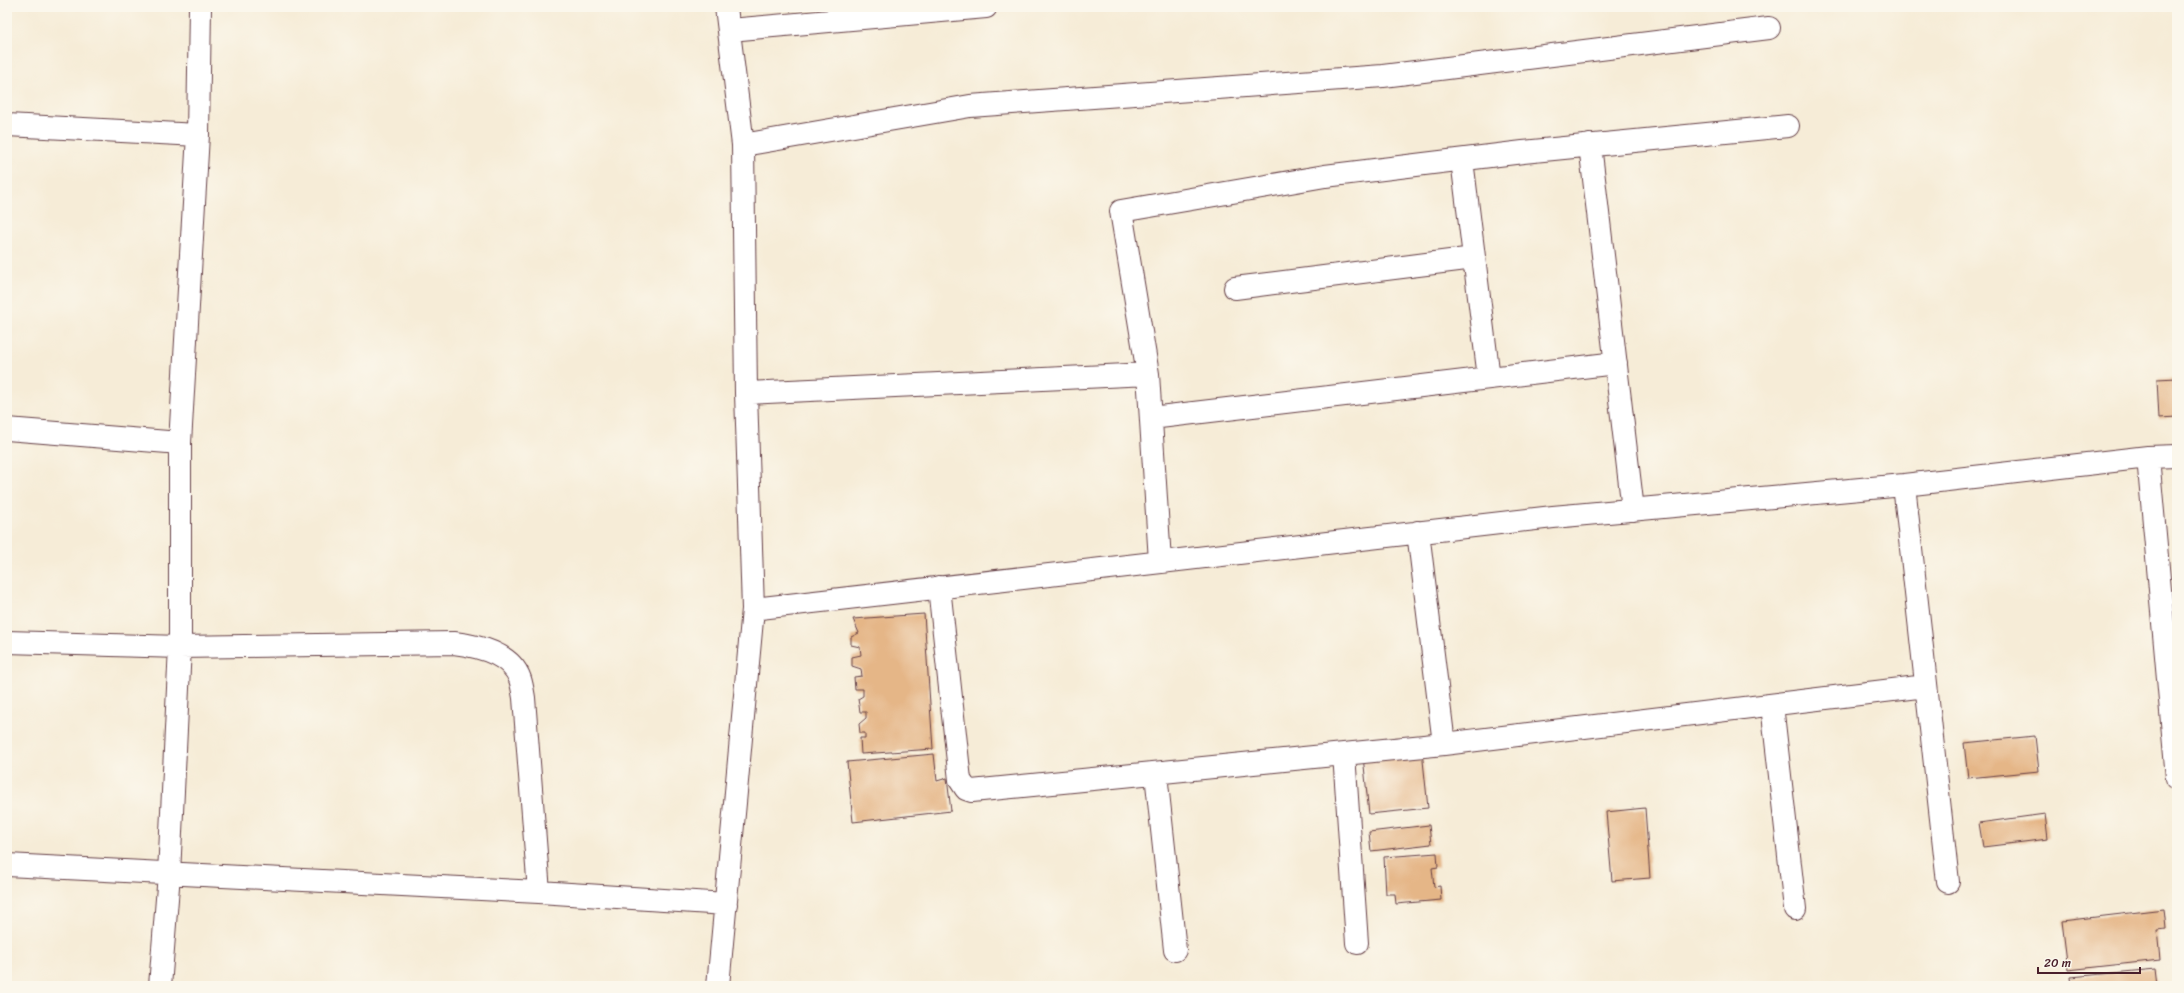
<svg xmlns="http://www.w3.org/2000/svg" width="2184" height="993" font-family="Sriracha,sans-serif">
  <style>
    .building { fill: #e5b687 }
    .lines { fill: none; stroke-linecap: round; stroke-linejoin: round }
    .minor-casing { stroke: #643e45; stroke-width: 24 }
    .minor { stroke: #fff; stroke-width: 22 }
  </style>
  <rect width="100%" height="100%" fill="#fbf7ec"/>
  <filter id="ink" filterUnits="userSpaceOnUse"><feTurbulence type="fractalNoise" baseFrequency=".025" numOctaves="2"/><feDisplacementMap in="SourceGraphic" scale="8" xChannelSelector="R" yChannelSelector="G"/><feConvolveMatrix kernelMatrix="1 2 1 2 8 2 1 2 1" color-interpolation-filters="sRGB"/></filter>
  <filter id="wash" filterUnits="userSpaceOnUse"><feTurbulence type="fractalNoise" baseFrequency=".012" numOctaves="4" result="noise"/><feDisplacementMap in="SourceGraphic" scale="16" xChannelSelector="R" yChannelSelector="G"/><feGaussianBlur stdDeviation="0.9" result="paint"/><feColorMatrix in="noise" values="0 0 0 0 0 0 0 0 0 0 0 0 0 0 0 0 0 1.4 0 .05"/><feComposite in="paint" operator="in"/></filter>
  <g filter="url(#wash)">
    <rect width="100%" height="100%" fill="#f6ecd7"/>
    <g id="blocks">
      <path class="building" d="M2177,378V417L2159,418L2157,379Z
        M924,614L933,749L861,754L860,738H865V733H860L859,724L866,718V712H860L858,699L863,696V689H855L854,677L862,676L861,669L852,666V657L861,655L860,647L851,645V637L859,633L853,619Z
        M2035,736L2039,771L1968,778L1964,743Z
        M1422,751L1428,808L1369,814L1363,756Z
        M934,754L937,781L947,778L951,811L853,822L847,762Z
        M1645,808L1650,878L1612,881L1606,812Z
        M2045,814L2048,839L1983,847L1979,823Z
        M1429,825L1431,844L1371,851L1369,832Z
        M1437,853L1438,867L1432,868L1434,887L1440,886L1441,900L1396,904L1395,894H1386L1384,857Z
        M2164,909L2166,929L2157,930L2160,960L2068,970L2062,921Z
        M2155,969L2157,986H2072L2071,977Z"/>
    </g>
  </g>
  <g filter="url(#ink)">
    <use href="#blocks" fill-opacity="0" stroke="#643e45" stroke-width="1"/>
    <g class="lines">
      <g class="minor-casing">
        <path id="minor" d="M730,30L986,7
          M7,125L198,135
          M743,145L970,106L1383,76L1769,28
          M1590,145L1633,510
          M1462,160L1489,378
          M1235,288L1474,258
          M746,393L1148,374
          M1151,418L1616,363
          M7,429L180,443
          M2148,457L2177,778
          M1904,485L1948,882
          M1418,532L1444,744
          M1160,561L1148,374L1121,211L1325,176L1523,152L1788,126
          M939,587L960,780L966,789L972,791L1444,744L1926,686
          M753,609L1553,517L1904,485L2148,457L2177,456
          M7,642L180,647L454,643C478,646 511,653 520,679C522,685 523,692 524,698L539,892
          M1772,705L1795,909
          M1344,754L1357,943
          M1156,774L1175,950
          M7,865L539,892L726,904
          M160,986L169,874L180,647V443L198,135L200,7
          M718,986L753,609L746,393L743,145L726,7"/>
      </g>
      <use href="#minor" class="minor"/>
    </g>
  </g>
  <rect width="2184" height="993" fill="none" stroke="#fbf7ec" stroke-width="24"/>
  <path d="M2038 967v6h102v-6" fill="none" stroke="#4a1f2b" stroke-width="2"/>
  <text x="2044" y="967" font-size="12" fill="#4a1f2b" stroke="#fbf7ec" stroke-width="3" paint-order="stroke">20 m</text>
</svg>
